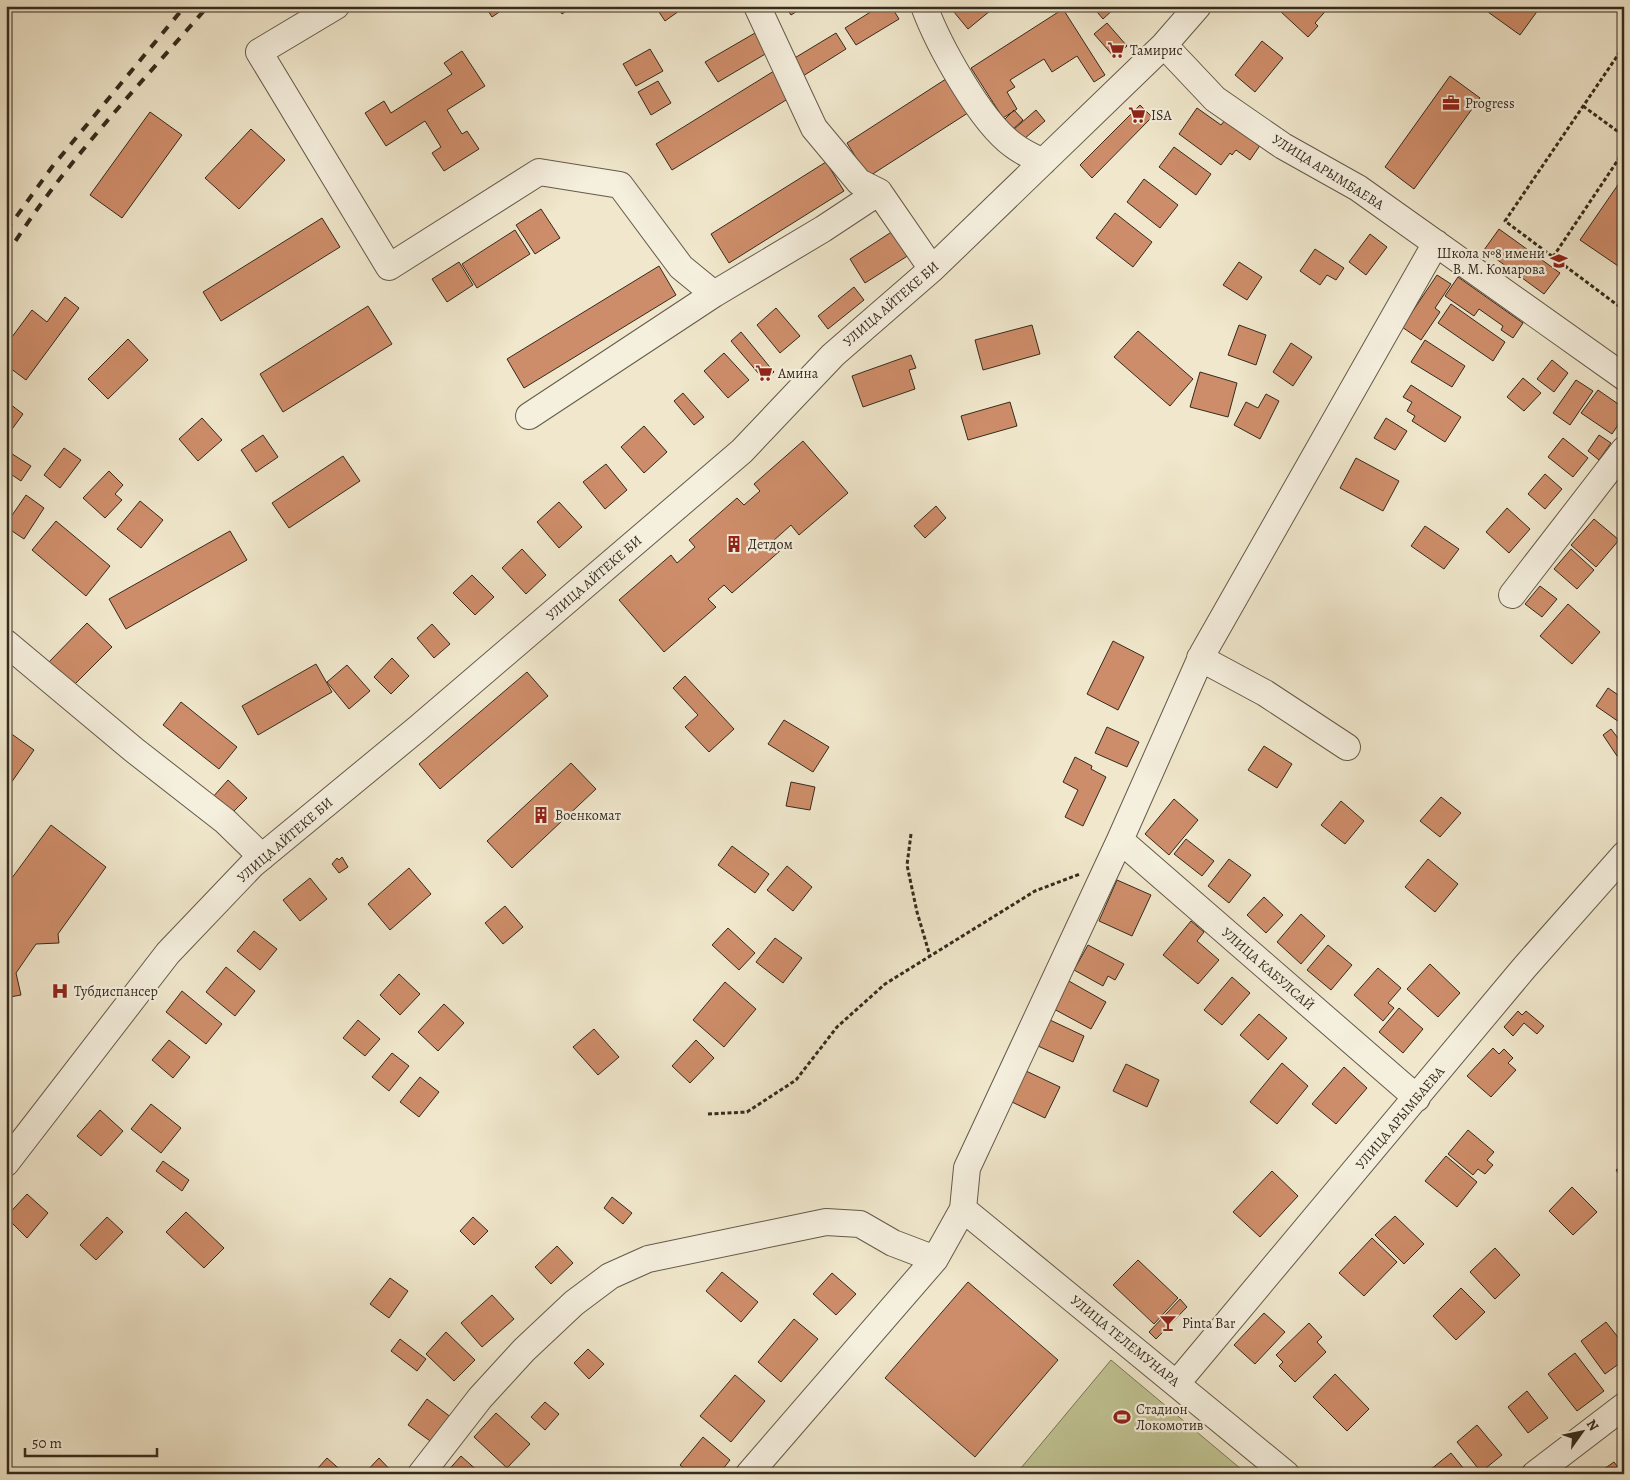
<svg xmlns="http://www.w3.org/2000/svg" width="1630" height="1480" font-family="Alegreya,serif">
  <style>
    .green { fill: #c0c393; stroke: #7a7758 }
    .building { fill: #ce8d6a; stroke: #352b1d }
    .lines { fill: none; stroke-linecap: round; stroke-linejoin: round }
    .minor-casing { stroke: #645a49; stroke-width: 28 }
    .path { stroke: #352b1d; stroke-width: 3; stroke-dasharray: 4 2.5; stroke-linecap: butt }
    .minor { stroke: #f5efde; stroke-width: 26 }
    .rail { stroke: #352b1d; stroke-width: 4; stroke-dasharray: 9 9; stroke-linecap: butt }
    .labels { text-anchor: middle; dominant-baseline: central; stroke-width: 4.5; stroke-linejoin: round; paint-order: stroke }
    .poi-label { font-size: 14px; fill: #352b1d; stroke: #f5efde; text-anchor: start }
    .street-label { font-size: 14px; fill: #352b1d; stroke: #f5efde }
  </style>
  <rect width="100%" height="100%" fill="#f0e7cc"/>
  <filter id="stains"><feTurbulence type="fractalNoise" baseFrequency=".004" numOctaves="4"/><feColorMatrix values="0 0 0 0 .2 0 0 0 0 .09 0 0 0 0 .02 0 0 0 .5 -.17"/></filter>
  <radialGradient id="worn" r=".72"><stop offset=".6" stop-color="#630" stop-opacity="0"/><stop offset="1" stop-color="#630" stop-opacity=".3"/></radialGradient>
  <path class="green" d="M1111,1360L1247,1474H1016Z"/>
  <path class="building" d="M485,6H508L492,17Z
    M557,6H574L562,14Z
    M655,6H686L665,21Z
    M785,6H805L791,15Z
    M880,6H891L899,19L856,45L845,28Z
    M949,6H996L968,29Z
    M1092,6H1117L1103,19Z
    M1284,6L1291,7L1330,6L1315,23L1318,26L1308,37L1280,11Z
    M1492,6H1541L1520,35L1488,12Z
    M1063,9L1105,75L1094,82L1077,56L1052,72L1044,59L1010,80L1015,87L1007,92L1017,109L1003,118L971,68Z
    M1107,23L1127,46L1115,58L1094,34Z
    M755,33L767,53L718,82L705,62Z
    M836,33L846,49L803,76L793,59Z
    M1262,41L1283,58L1255,92L1235,75Z
    M650,49L663,71L636,86L623,64Z
    M462,51L485,86L447,110L462,134L467,131L479,149L444,171L432,153L441,147L425,121L386,146L365,113L384,101L391,113L452,74L444,63Z
    M774,71L791,97L672,170L656,144Z
    M1450,76L1480,98L1414,189L1385,167Z
    M949,77L971,111L868,177L847,143Z
    M658,81L671,103L651,115L638,92Z
    M1140,105L1152,117L1092,178L1080,165Z
    M1197,108L1221,125L1226,119L1261,144L1250,160L1236,150L1232,155L1230,153L1221,165L1179,134Z
    M1014,110L1023,120L1012,130L1004,120Z
    M1036,110L1045,121L1024,139L1013,130Z
    M150,112L182,135L122,218L90,195Z
    M251,129L285,160L239,209L205,178Z
    M1174,147L1211,174L1196,195L1159,167Z
    M826,162L844,191L729,263L711,234Z
    M1624,176V270L1580,240Z
    M1144,179L1178,205L1160,228L1127,202Z
    M541,209L560,238L535,254L516,225Z
    M1115,213L1152,242L1133,267L1096,238Z
    M322,218L340,247L221,321L203,292Z
    M1499,229L1560,273L1544,294L1484,250Z
    M515,230L530,254L477,288L462,264Z
    M893,231L909,255L865,283L850,259Z
    M1370,234L1387,247L1366,275L1349,262Z
    M1315,249L1344,268L1336,280L1327,275L1320,285L1300,271Z
    M459,262L473,285L447,302L432,279Z
    M1239,262L1262,277L1247,300L1223,285Z
    M659,266L676,295L524,388L507,359Z
    M1437,275L1451,284L1435,308L1440,312L1421,340L1402,327Z
    M1458,277L1523,323L1513,338L1501,330L1503,326L1479,309L1474,316L1445,296Z
    M854,287L864,300L828,329L818,316Z
    M65,297L79,308L26,380L6,365V345L32,310L47,322Z
    M1451,304L1505,342L1493,361L1438,323Z
    M368,306L392,344L283,412L260,374Z
    M776,308L800,336L780,353L757,325Z
    M1032,325L1040,354L983,370L975,340Z
    M1239,325L1266,335L1256,365L1228,355Z
    M1138,331L1193,379L1170,406L1114,357Z
    M741,332L774,372L764,380L731,341Z
    M128,339L148,360L108,399L88,379Z
    M1425,340L1465,366L1452,387L1411,362Z
    M1291,343L1312,357L1293,386L1273,372Z
    M724,353L749,380L728,398L704,371Z
    M911,355L916,368L909,370L915,389L863,407L852,376Z
    M1552,360L1568,373L1554,392L1537,379Z
    M1200,372L1237,383L1228,417L1190,407Z
    M1523,378L1541,393L1524,411L1507,397Z
    M1576,380L1593,391L1570,425L1553,413Z
    M1411,385L1461,417L1445,442L1412,421L1415,416L1407,411L1412,402L1403,397Z
    M1598,390L1624,408V416L1612,434L1581,413Z
    M683,393L704,417L694,425L674,401Z
    M1266,394L1279,401L1260,439L1234,425L1246,402L1258,408Z
    M6,401L23,414L7,436L6,435Z
    M1010,402L1017,426L968,440L961,416Z
    M202,418L222,440L198,461L179,439Z
    M1386,418L1407,431L1395,450L1374,438Z
    M644,426L667,452L644,473L621,447Z
    M263,435L278,457L256,472L241,450Z
    M1599,435L1611,443L1599,460L1588,451Z
    M1563,438L1588,458L1573,477L1548,457Z
    M803,441L848,493L799,535L791,525L773,541L781,550L732,593L724,585L708,599L716,607L664,652L619,600L671,555L677,563L695,547L689,540L737,498L744,505L760,491L754,484Z
    M64,448L81,460L60,488L44,475Z
    M6,450L31,466L21,481L6,471Z
    M343,456L360,481L289,528L272,503Z
    M1356,458L1399,481L1383,511L1340,488Z
    M606,464L627,490L605,509L583,482Z
    M109,471L123,485L115,494L122,500L105,518L83,498Z
    M1545,474L1562,489L1545,509L1528,494Z
    M26,495L44,508L24,539L6,527V524Z
    M140,501L163,520L141,548L117,529Z
    M559,502L582,527L559,548L537,522Z
    M936,506L946,518L925,538L914,526Z
    M1507,508L1530,529L1509,553L1486,532Z
    M1594,519L1619,540L1596,567L1571,545Z
    M56,521L110,566L86,596L32,550Z
    M1425,526L1459,549L1444,569L1411,546Z
    M230,531L247,560L126,629L109,599Z
    M522,549L546,575L526,594L502,568Z
    M1571,549L1594,570L1577,589L1554,569Z
    M472,575L494,597L475,615L453,593Z
    M1540,586L1557,599L1542,617L1525,604Z
    M1568,604L1600,632L1572,664L1540,636Z
    M87,623L112,647L72,687L48,663Z
    M432,624L450,644L434,658L417,638Z
    M1113,641L1144,657L1118,710L1087,694Z
    M392,658L409,676L391,694L374,677Z
    M316,664L332,692L258,735L242,706Z
    M347,665L370,691L349,709L327,682Z
    M527,672L548,696L440,789L419,764Z
    M685,676L734,729L709,752L685,727L698,715L673,688Z
    M1608,688L1624,699L1622,724L1596,706Z
    M181,702L237,747L219,769L163,725Z
    M784,720L829,747L813,772L768,744Z
    M1107,727L1139,742L1127,767L1095,753Z
    M1611,729L1624,746V751L1617,756L1603,735Z
    M6,730L34,750L11,783L6,780Z
    M1264,746L1292,764L1277,788L1248,770Z
    M1075,757L1092,766L1091,769L1106,777L1083,826L1065,817L1078,790L1063,782Z
    M571,763L596,789L512,868L487,841Z
    M228,780L247,798L230,815L212,798Z
    M791,782L815,787L810,810L786,806Z
    M1441,797L1461,813L1440,837L1420,821Z
    M1174,799L1198,820L1169,855L1145,834Z
    M1341,801L1364,821L1345,844L1321,825Z
    M51,825L106,867L58,934L59,943L36,944L16,973L21,995L10,997L6,1002V886Z
    M1186,839L1214,861L1202,876L1174,854Z
    M732,846L769,874L755,893L718,865Z
    M342,857L348,867L339,873L332,864L337,858L339,860Z
    M1229,859L1251,875L1229,903L1208,886Z
    M1428,859L1458,884L1435,912L1405,887Z
    M787,866L812,887L793,911L767,890Z
    M409,868L431,894L390,930L368,904Z
    M310,878L327,899L300,921L283,900Z
    M1117,880L1151,895L1132,936L1099,921Z
    M1264,897L1283,915L1266,933L1247,915Z
    M505,906L523,927L503,944L485,923Z
    M1301,914L1325,936L1301,964L1277,942Z
    M1191,921L1204,932L1197,941L1219,960L1198,984L1163,955Z
    M728,928L755,953L739,970L712,945Z
    M254,931L277,949L260,970L237,951Z
    M775,938L802,958L783,983L756,962Z
    M1088,945L1124,964L1115,980L1108,976L1103,986L1074,970Z
    M1328,945L1352,965L1331,990L1307,970Z
    M1430,964L1460,993L1438,1017L1407,989Z
    M226,967L255,991L235,1016L206,992Z
    M1378,968L1401,988L1388,1003L1394,1008L1383,1021L1354,995Z
    M399,974L420,994L400,1015L380,995Z
    M1232,977L1250,993L1222,1025L1204,1010Z
    M1067,980L1106,1002L1091,1029L1052,1008Z
    M725,982L756,1009L724,1047L693,1020Z
    M182,991L222,1024L206,1044L166,1012Z
    M444,1004L464,1023L438,1051L418,1032Z
    M1399,1008L1423,1029L1403,1053L1379,1032Z
    M1518,1011L1522,1015L1526,1011L1544,1026L1537,1034L1524,1023L1513,1036L1504,1027Z
    M1259,1014L1287,1038L1268,1060L1240,1035Z
    M358,1020L380,1039L365,1056L343,1038Z
    M1050,1020L1084,1036L1073,1062L1038,1046Z
    M594,1029L619,1057L598,1075L573,1047Z
    M169,1040L190,1057L173,1078L152,1060Z
    M696,1040L714,1058L690,1083L672,1066Z
    M1493,1048L1499,1054L1504,1049L1513,1058L1508,1063L1516,1070L1491,1097L1467,1076Z
    M392,1053L409,1066L389,1091L372,1077Z
    M1282,1063L1308,1086L1277,1124L1250,1102Z
    M1126,1064L1159,1080L1147,1107L1113,1091Z
    M1344,1067L1367,1088L1336,1124L1312,1104Z
    M1026,1071L1060,1087L1045,1118L1012,1102Z
    M420,1077L439,1092L419,1117L400,1102Z
    M151,1104L181,1128L161,1153L131,1129Z
    M100,1110L123,1131L101,1156L77,1136Z
    M1468,1130L1494,1152L1487,1160L1493,1165L1485,1174L1478,1169L1473,1175L1448,1154Z
    M1446,1156L1477,1182L1457,1207L1425,1181Z
    M163,1161L189,1180L182,1191L156,1171Z
    M1624,1165V1181L1616,1170Z
    M1272,1171L1298,1196L1260,1237L1233,1212Z
    M1572,1187L1597,1212L1573,1235L1549,1211Z
    M27,1194L48,1213L27,1238L6,1217Z
    M612,1197L632,1213L623,1224L604,1208Z
    M186,1212L224,1248L204,1268L166,1232Z
    M1395,1216L1424,1244L1404,1264L1375,1235Z
    M107,1217L123,1232L96,1260L80,1245Z
    M473,1217L488,1231L474,1245L460,1231Z
    M1372,1238L1397,1262L1364,1296L1339,1273Z
    M557,1246L573,1263L551,1284L535,1267Z
    M1495,1248L1520,1275L1495,1299L1470,1272Z
    M1138,1260L1178,1298L1154,1324L1113,1285Z
    M722,1272L758,1302L741,1322L706,1291Z
    M832,1273L856,1294L836,1315L813,1294Z
    M390,1278L408,1291L389,1318L370,1304Z
    M968,1282L1058,1360L975,1457L885,1378Z
    M1461,1288L1485,1312L1456,1340L1433,1316Z
    M492,1295L514,1319L482,1347L461,1323Z
    M1180,1299L1187,1307L1156,1339L1149,1332Z
    M1264,1313L1285,1332L1255,1364L1234,1345Z
    M794,1319L818,1339L781,1382L758,1362Z
    M1606,1322L1624,1345V1360L1605,1374L1581,1341Z
    M1309,1323L1322,1337L1317,1342L1326,1352L1295,1382L1279,1366L1283,1362L1276,1355Z
    M446,1332L475,1360L454,1381L426,1354Z
    M400,1339L426,1359L417,1371L391,1351Z
    M588,1349L604,1364L589,1379L574,1363Z
    M1575,1353L1604,1391L1577,1411L1548,1374Z
    M1335,1374L1369,1409L1347,1431L1313,1397Z
    M735,1375L765,1401L731,1442L700,1416Z
    M1527,1391L1548,1418L1528,1433L1508,1407Z
    M427,1399L452,1418L433,1443L408,1425Z
    M545,1402L559,1414L545,1430L531,1417Z
    M496,1413L530,1444L507,1468L474,1437Z
    M1477,1425L1502,1455L1481,1472L1457,1442Z
    M703,1437L730,1460L719,1474H690L680,1465Z
    M1451,1453L1468,1474H1425Z
    M461,1456L481,1474H445Z
    M327,1458L345,1474H325L318,1468Z
    M379,1458L394,1474H364Z
    M1614,1462L1623,1474H1597Z"/>
  <g class="lines">
    <g class="minor-casing">
      <path id="minor" d="M336,6L259,52L389,267L539,172L620,185L681,267L714,294
        M757,6L814,128L859,182L879,192
        M924,6C938,44 980,121 1013,145C1022,152 1033,157 1043,162
        M1164,45L1215,99L1283,146L1358,188L1624,377
        M529,416L714,294L823,229L879,192L932,269
        M1512,595L1624,450
        M6,643L134,750L225,821L262,857
        M1200,658L1265,693L1347,747
        M1120,840L1417,1098
        M6,1163L168,953L252,865L417,729L742,451L833,355L932,269L1164,45L1198,6
        M963,1209L1286,1474
        M1177,1383L1524,968L1624,855
        M421,1474L480,1398L524,1350L574,1303L610,1276L648,1259L826,1222L860,1224L893,1243L935,1259
        M749,1474L935,1259L963,1209L967,1168L1120,840L1203,653L1436,243
        M1535,1474L1624,1406"/>
    </g>
    <path class="path" d="M1624,46L1505,221L1624,310
      M1583,106L1624,136
      M1553,257L1624,151
      M911,834L907,865L917,912L930,956
      M708,1114L747,1112L796,1080L837,1027L885,984L1035,891L1080,874"/>
    <use href="#minor" class="minor"/>
    <path class="rail" d="M6,231L52,167L185,6
      M6,256C62,165 138,87 208,6"/>
  </g>
  <defs>
    <g id="supermarket-bare" transform="scale(1.35)"><path d="M-6-5.5h2.5l.6 2H6L4.5 2H-2.5L-4.4-4H-6ZM-1.5 3.2a1.3 1.3 0 1 0 .1 0ZM3 3.2a1.3 1.3 0 1 0 .1 0Z" fill="#8f2418" stroke="#f5efde" stroke-width="2.5" paint-order="stroke"/></g>
    <g id="office-bare" transform="scale(1.35)"><path d="M-6-3h4V-5.5h4V-3h4V5H-6ZM-1-4.5V-3h2v-1.5ZM-6 0V1H6V0Z" fill="#8f2418" stroke="#f5efde" stroke-width="2.5" paint-order="stroke"/></g>
    <g id="school-bare" transform="scale(1.35)"><path d="M0-5L7-2L0 1L-7-2ZM-4 1L0 2.5L4 1V4Q0 6-4 4Z" fill="#8f2418" stroke="#f5efde" stroke-width="2.5" paint-order="stroke"/></g>
    <g id="building-bare" transform="scale(1.35)"><path d="M-4-6H4V6H1V3H-1V6H-4ZM-2.5-4.3h1.7v1.8h-1.7ZM.8-4.3h1.7v1.8H.8ZM-2.5-1h1.7V.8h-1.7ZM.8-1h1.7V.8H.8Z" fill="#8f2418" stroke="#f5efde" stroke-width="2.5" paint-order="stroke"/></g>
    <g id="hospital-bare" transform="scale(1.35)"><path d="M-5-5h3v3.5h4V-5h3V5h-3V1.5h-4V5h-3Z" fill="#8f2418" stroke="#f5efde" stroke-width="2.5" paint-order="stroke"/></g>
    <g id="bar-bare" transform="scale(1.35)"><path d="M-6-5H6L.8 .8V4.5H3.5V6h-7V4.5H-.8V.8Z" fill="#8f2418" stroke="#f5efde" stroke-width="2.5" paint-order="stroke"/></g>
    <g id="stadium-bare" transform="scale(1.35)"><path d="M0-5a6.5 5 0 1 0 0 10a6.5 5 0 1 0 0-10ZM-3.5-1.8h7v3.6h-7Z" fill="#8f2418" stroke="#f5efde" stroke-width="2.5" paint-order="stroke"/></g>
  </defs>
  <g fill-rule="evenodd">
    <use href="#supermarket-bare" x="1116" y="50"/>
    <use href="#office-bare" x="1451" y="103"/>
    <use href="#supermarket-bare" x="1137" y="115"/>
    <use href="#school-bare" x="1559" y="261"/>
    <use href="#supermarket-bare" x="764" y="373"/>
    <use href="#building-bare" x="734" y="544"/>
    <use href="#building-bare" x="541" y="815"/>
    <use href="#hospital-bare" x="60" y="991"/>
    <use href="#bar-bare" x="1168" y="1323"/>
    <use href="#stadium-bare" x="1122" y="1417"/>
  </g>
  <g class="labels">
    <g class="poi-label">
      <text x="1130" y="50">Тамирис</text>
      <text x="1465" y="103">Progress</text>
      <text x="1151" y="115">ISA</text>
      <text x="1545" y="253" text-anchor="end">Школа №8 имени<tspan x="1545" dy="16">В. М. Комарова</tspan></text>
      <text x="778" y="373">Амина</text>
      <text x="748" y="544">Детдом</text>
      <text x="555" y="815">Военкомат</text>
      <text x="74" y="991">Тубдиспансер</text>
      <text x="1182" y="1323">Pinta Bar</text>
      <text x="1136" y="1409">Стадион<tspan x="1136" dy="16">Локомотив</tspan></text>
    </g>
    <g class="street-label">
      <text transform="translate(1328 172) rotate(32)">УЛИЦА АРЫМБАЕВА</text>
      <text transform="translate(891 304) rotate(-41)">УЛИЦА АЙТЕКЕ БИ</text>
      <text transform="translate(594 578) rotate(-41)">УЛИЦА АЙТЕКЕ БИ</text>
      <text transform="translate(285 840) rotate(-41)">УЛИЦА АЙТЕКЕ БИ</text>
      <text transform="translate(1268 969) rotate(41)">УЛИЦА КАБУЛСАЙ</text>
      <text transform="translate(1400 1118) rotate(-50)">УЛИЦА АРЫМБАЕВА</text>
      <text transform="translate(1125 1341) rotate(39)">УЛИЦА ТЕЛЕМУНАРА</text>
    </g>
  </g>
  <rect width="1630" height="1480" fill="none" stroke="#f0e7cc" stroke-width="25"/>
  <rect x="8" y="8" width="1615" height="1465" fill="none" stroke="#352b1d" stroke-width="2.5"/>
  <rect x="12" y="12" width="1605" height="1455" fill="none" stroke="#352b1d"/>
  <g transform="translate(1582 1432) rotate(57)" stroke="#f5efde" stroke-width="4" paint-order="stroke">
  <path d="M0-4L9 19L0 12L-9 19Z" fill="#352b1d"/>
  <text y="-8" font-size="14" font-weight="bold" text-anchor="middle" fill="#352b1d">N</text>
  </g>
  <path d="M25 1448v8h132v-8" fill="none" stroke="#352b1d" stroke-width="2.5"/>
  <text x="32" y="1448" font-size="15" fill="#352b1d" stroke="#f5efde" stroke-width="4" paint-order="stroke">50 m</text>
  <rect width="100%" height="100%" filter="url(#stains)"/>
  <rect width="100%" height="100%" fill="url(#worn)"/>
</svg>
